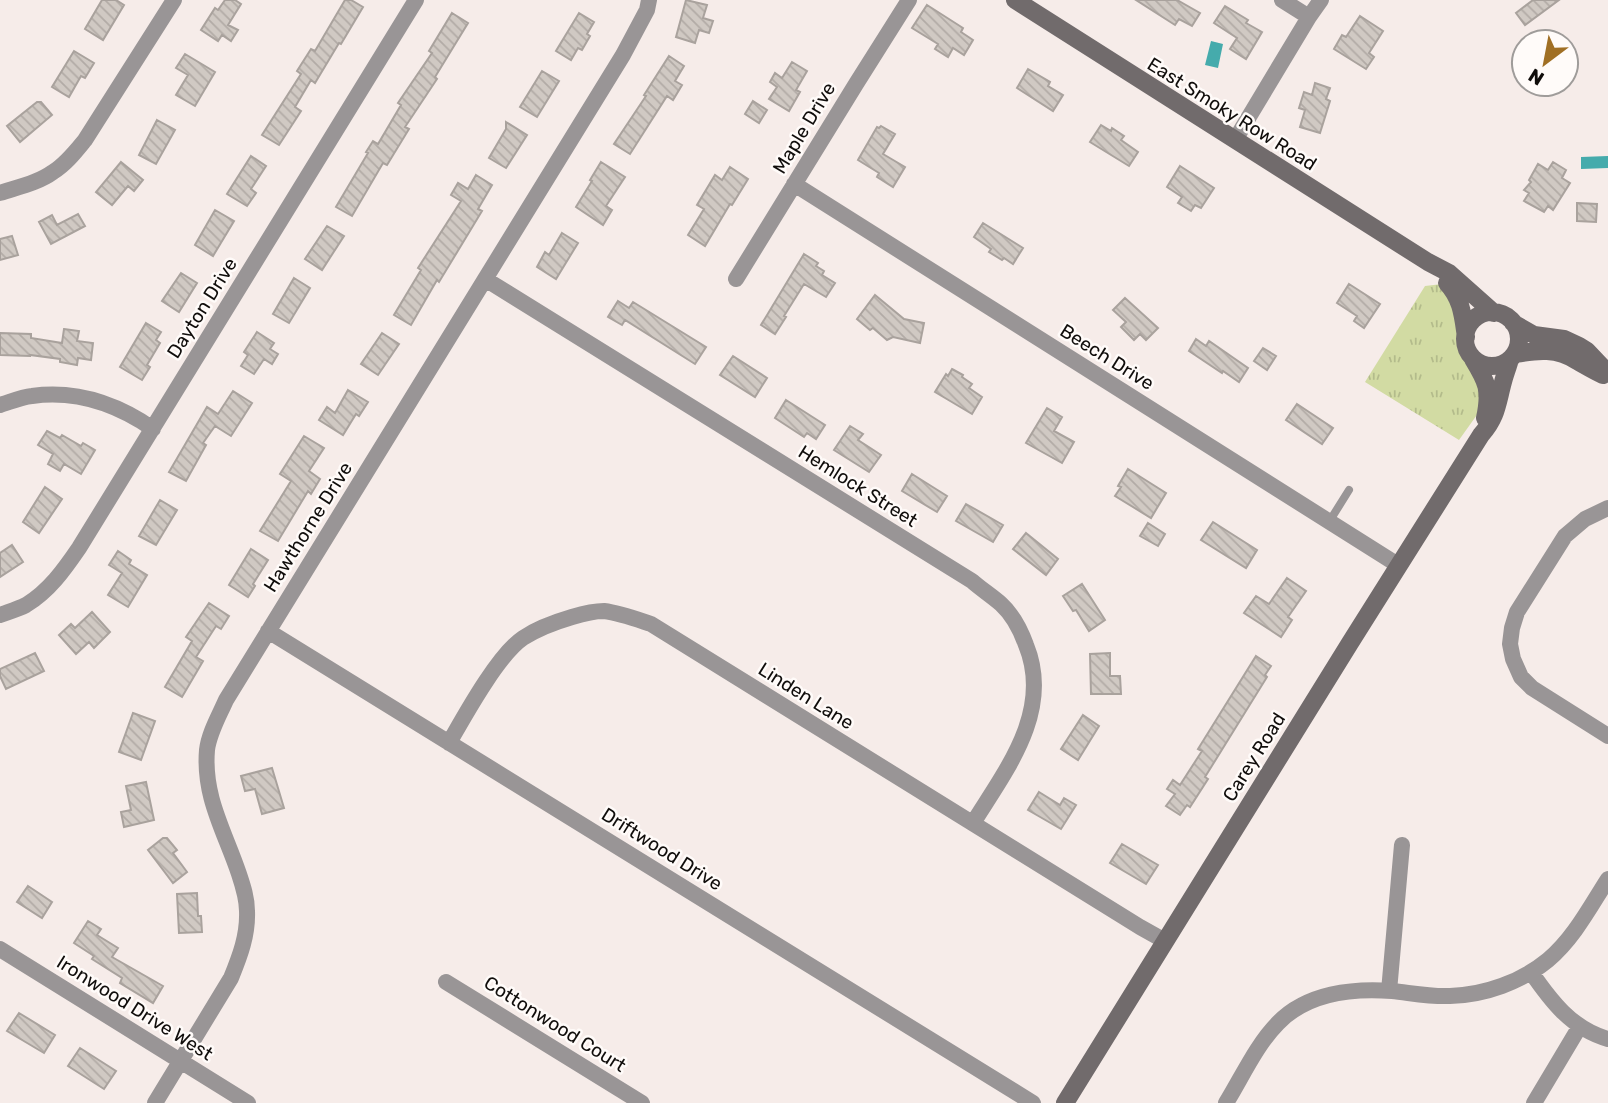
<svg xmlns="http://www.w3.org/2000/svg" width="1608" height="1103" font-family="Rubik,sans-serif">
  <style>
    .grass { fill: url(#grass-tufts) }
    .water { fill: #45abac }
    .building { fill: url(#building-back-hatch); stroke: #a9a29d; stroke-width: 2 }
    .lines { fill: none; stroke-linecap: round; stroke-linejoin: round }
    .lane { stroke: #999596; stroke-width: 8 }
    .street { stroke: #999596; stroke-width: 16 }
    .secondary { stroke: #716b6c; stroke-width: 18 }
    .labels { text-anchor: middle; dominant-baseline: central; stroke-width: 5; stroke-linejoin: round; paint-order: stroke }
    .street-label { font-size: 19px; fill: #100d0b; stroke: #fffbf9 }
  </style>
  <defs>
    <pattern id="grass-tufts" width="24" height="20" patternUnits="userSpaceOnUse" patternTransform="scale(1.75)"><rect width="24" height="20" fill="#d2dba3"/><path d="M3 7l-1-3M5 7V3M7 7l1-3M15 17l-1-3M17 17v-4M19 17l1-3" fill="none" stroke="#b3bb8b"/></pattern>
    <pattern id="building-back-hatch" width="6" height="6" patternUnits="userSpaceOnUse" patternTransform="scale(1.75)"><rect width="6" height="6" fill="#d0c9c3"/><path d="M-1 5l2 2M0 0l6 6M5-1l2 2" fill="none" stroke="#b2aba6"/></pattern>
  </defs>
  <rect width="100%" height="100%" fill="#f6ece9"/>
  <path class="grass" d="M1442,284L1457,318L1459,351L1474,374L1479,391V412L1459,440L1365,382L1425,286Z"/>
  <path class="water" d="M1211,41L1223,44L1218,68L1205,65Z
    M1608,156V168L1581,169V157Z"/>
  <path class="building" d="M102,0H116L124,5L103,40L85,29Z
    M225,0H235L241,4L228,25L238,30L231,41L222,35L218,41L201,30L215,8L218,10Z
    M345,0H351L363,7L341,44L339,43L315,83L311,80L295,107L301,111L279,145L262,135L301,74L297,71L311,49L315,51Z
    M686,0L707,5L703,18L713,21L709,33L699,30L695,43L676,37Z
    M1136,0H1177L1200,13L1192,26L1179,19L1175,25Z
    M1533,0H1559L1525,25L1516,13Z
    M927,5L963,28L961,32L973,40L964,55L953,48L948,57L935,49L938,44L912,28Z
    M1225,6L1248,20L1246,23L1262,32L1246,59L1230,49L1237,38L1214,23Z
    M452,13L468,23L435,77L437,79L405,127L409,129L387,165L383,163L352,216L336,207L368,153L366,152L373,141L378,144L401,105L398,103L432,53L429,51Z
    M579,13L594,22L587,34L590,36L582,50L578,48L571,60L556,51Z
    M1360,16L1383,31L1369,53L1374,57L1366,69L1334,49L1342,35L1346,37Z
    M74,51L94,63L85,78L81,76L69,97L52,87Z
    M185,54L215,72L195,106L176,95L188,75L176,68Z
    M669,56L684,66L675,81L682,85L673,100L667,96L630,154L614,144L646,96L644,95Z
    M792,62L807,71L796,90L800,92L789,111L769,99L777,87L770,82L775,73L782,78Z
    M1028,69L1050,82L1048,86L1063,95L1053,111L1017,88Z
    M542,71L559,81L537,117L520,107Z
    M1315,83L1330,88L1326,99L1330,101L1320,133L1300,127L1305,110L1299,108L1304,92L1312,95Z
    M753,101L767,110L759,123L745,114Z
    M37,102H41L52,115L20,142L7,126Z
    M157,120L175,130L156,164L139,155Z
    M506,122L527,135L506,168L489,158L506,129Z
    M1101,125L1111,131L1112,128L1124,136L1121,140L1138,152L1129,166L1090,142Z
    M881,126L895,134L883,154L905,167L893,187L877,177L879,173L858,160L877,127L879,128Z
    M251,156L266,166L251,189L256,193L247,206L227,194Z
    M121,162L143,180L134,191L128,186L112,205L96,192Z
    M601,162L625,177L606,206L612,210L603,225L576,207L592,181L590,180Z
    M1553,162L1566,170L1562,178L1570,183L1553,210L1548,206L1544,212L1524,201L1529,193L1524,190L1531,182L1529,180L1538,164L1548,170Z
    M1180,166L1214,188L1201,208L1195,205L1191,211L1178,203L1182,197L1167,187Z
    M730,167L748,179L732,205L730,204L705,246L688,235L704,209L697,205L715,175L722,180Z
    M476,175L492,185L478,209L482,211L439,282L437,280L411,325L394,315L421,270L418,268L461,201L451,195L458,183L468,189Z
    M1577,203L1597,204L1596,222L1577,221Z
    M215,210L234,221L213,256L195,245Z
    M78,214L85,226L51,244L39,222L52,215L57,225Z
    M983,223L1023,248L1013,264L1004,258L1002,260L989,252L991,249L974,237Z
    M327,226L344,236L322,270L305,259Z
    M562,233L578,243L556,279L537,267L545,252L549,255Z
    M12,236L18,255L0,260V239Z
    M804,254L818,263L816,266L824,271L822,275L835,283L826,297L804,284L784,316L786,317L775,334L761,325Z
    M181,273L197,283L179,312L162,301Z
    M294,278L310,288L289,323L273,314Z
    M1349,284L1380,304L1364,328L1354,321L1357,316L1337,303Z
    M875,295L904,319L924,323L920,343L893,337L887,340L873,328L870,330L857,319Z
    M1125,298L1158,328L1146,340L1140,334L1134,340L1121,327L1126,322L1113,310Z
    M618,301L629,308L633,302L706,347L695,364L625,320L622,325L608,317Z
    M146,323L161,332L156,340L160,343L147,365L150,367L142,380L120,367Z
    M64,329L79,331L77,341L93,343L91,360L78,358L77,365L60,362V359L30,355V356L0,355V333L31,334V338L62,343Z
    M257,332L274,343L270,349L278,354L272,364L264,359L254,374L241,366L248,355L244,352Z
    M382,333L399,344L378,375L361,364Z
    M1196,339L1206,346L1209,341L1248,368L1239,382L1223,371L1222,373L1189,351Z
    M1263,348L1276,356L1267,370L1254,361Z
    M733,356L767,378L755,397L720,375Z
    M952,369L963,375L962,377L972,384L969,388L982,397L972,414L935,392L946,374L948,376Z
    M348,390L368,402L359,416L356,414L343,435L319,420L327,407L335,413Z
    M233,391L252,403L231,436L215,426L203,443L206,445L186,481L169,472L207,407L218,414Z
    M786,400L825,425L816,439L807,433L804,437L775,418Z
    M1297,404L1333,428L1322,444L1286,420Z
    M1047,408L1062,417L1054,431L1074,442L1062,463L1026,443Z
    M850,426L863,434L858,440L881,455L869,472L834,450Z
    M47,431L60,438L62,435L81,446L83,443L95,450L81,474L64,464L60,471L48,464L53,454L38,445Z
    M304,436L324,448L309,471L320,479L311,494L308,491L278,541L260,531L291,481L280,474Z
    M1128,469L1166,493L1151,518L1115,496L1121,487L1118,486Z
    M912,474L947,496L937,512L902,491Z
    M45,487L62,499L39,533L23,522Z
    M160,500L177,510L156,545L139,536Z
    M966,504L1003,525L993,542L956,521Z
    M1213,522L1257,550L1246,568L1201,540Z
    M1148,523L1165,534L1158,546L1140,536Z
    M1026,533L1058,559L1046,575L1013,549Z
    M12,545L23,562L0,577V553Z
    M251,549L268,560L253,584L255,586L248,597L229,585Z
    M118,551L131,560L129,564L147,575L128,607L108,595L122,573L109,565Z
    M1287,578L1306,591L1288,617L1292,620L1281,637L1244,613L1256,596L1269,604Z
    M1082,584L1105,620L1089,631L1076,610L1073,611L1063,596Z
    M209,603L229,616L221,629L216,626L196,657L203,661L182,697L165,687L192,641L186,637Z
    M92,612L110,632L94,648L89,642L76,654L59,635L71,624L75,628Z
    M35,653L44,671L6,689L0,676V669Z
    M1110,653V676H1120L1121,694H1091L1090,654Z
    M1256,656L1271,666L1265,675L1267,677L1205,777L1208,779L1190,807L1187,805L1180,815L1166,806L1175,794L1167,789L1173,780L1180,785L1202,751L1198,749Z
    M133,713L155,721L141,760L119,752Z
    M1083,715L1099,726L1078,760L1061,749Z
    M272,768L284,808L262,814L255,789L245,791L241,776Z
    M146,782L154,820L124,827L121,812L131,810L126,786Z
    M1039,792L1060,805L1064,798L1076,805L1061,829L1028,810Z
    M163,838H167L177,850L173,853L187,872L173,883L148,850Z
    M1122,844L1158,865L1146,884L1110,863Z
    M28,886L52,902L42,918L17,902Z
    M197,893L198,916H201L202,932L179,933L177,894Z
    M88,921L101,929L97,935L118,948L112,957L163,986L153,1003L120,983L122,978L92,959L94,956L74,943Z
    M19,1013L55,1035L44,1053L7,1031Z
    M80,1048L116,1071L104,1089L68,1066Z"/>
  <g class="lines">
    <path class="lane" d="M1329,522L1349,490"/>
    <path class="street" d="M1282,0L1309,17
      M1235,140L1309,17L1321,0
      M794,184L1398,565
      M0,193C18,187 38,183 53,172C66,164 76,151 85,140L174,0
      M485,279L972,581C981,589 992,596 1001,604C1013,615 1021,631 1026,645C1053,711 1006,770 973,823
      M736,279L856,84L909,0
      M0,405C10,402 21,397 32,396C76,390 117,404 153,429
      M1608,508L1585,519L1565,536L1517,612L1512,628L1510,644L1513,659L1521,677L1532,688L1608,736
      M0,615C8,612 18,609 26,605C49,591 64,570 79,548L416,0
      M268,631L1033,1103
      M449,743C465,715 498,655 523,638C538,628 555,622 572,617C582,614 594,611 604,611C620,613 636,619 651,624L1140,927L1165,941
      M0,949L248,1103
      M1531,972C1551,1001 1572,1029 1608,1039
      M446,982L642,1103
      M1389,991L1402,845
      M155,1103L231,978C240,956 248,935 247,911C247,898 243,886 239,874C225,832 203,797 207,750C209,733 219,716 226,700L623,55L647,10L649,0
      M1226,1103C1242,1077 1257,1044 1278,1023C1307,993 1353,988 1392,991C1411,993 1431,997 1450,996C1485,995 1521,982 1548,960C1574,938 1590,907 1608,879
      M1534,1103L1580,1026"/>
    <path class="secondary" d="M1015,0L1428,262L1449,273L1494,313
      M1447,283C1462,299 1463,317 1466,337
      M1465 339a27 27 0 1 1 54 0a27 27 0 1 1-54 0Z
      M1513,323L1534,335L1564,339L1579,346L1587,351L1608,373
      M1515,354C1538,350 1557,348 1577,361C1586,366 1594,371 1603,375
      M1473,359C1487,382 1491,390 1485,418
      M1065,1103L1350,643L1481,435C1497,417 1497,404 1503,382C1505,374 1508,367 1510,359"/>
  </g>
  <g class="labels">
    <g class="street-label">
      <text transform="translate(1232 114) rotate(32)">East Smoky Row Road</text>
      <text transform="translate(804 128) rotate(-59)">Maple Drive</text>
      <text transform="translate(202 308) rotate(-58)">Dayton Drive</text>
      <text transform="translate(1107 357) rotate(32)">Beech Drive</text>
      <text transform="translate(858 486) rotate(32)">Hemlock Street</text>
      <text transform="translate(308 527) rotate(-58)">Hawthorne Drive</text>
      <text transform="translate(806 696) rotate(32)">Linden Lane</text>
      <text transform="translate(1254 757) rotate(-58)">Carey Road</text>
      <text transform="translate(662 849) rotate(32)">Driftwood Drive</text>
      <text transform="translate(135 1008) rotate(32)">Ironwood Drive West</text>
      <text transform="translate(555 1024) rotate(32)">Cottonwood Court</text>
    </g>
  </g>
  <g transform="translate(1545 63) rotate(212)"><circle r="33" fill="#fffbf9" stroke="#9f9c9a" stroke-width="2"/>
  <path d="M0-5L12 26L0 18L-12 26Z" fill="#a06f24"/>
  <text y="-10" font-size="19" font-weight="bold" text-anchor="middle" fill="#100d0b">N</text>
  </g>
</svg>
